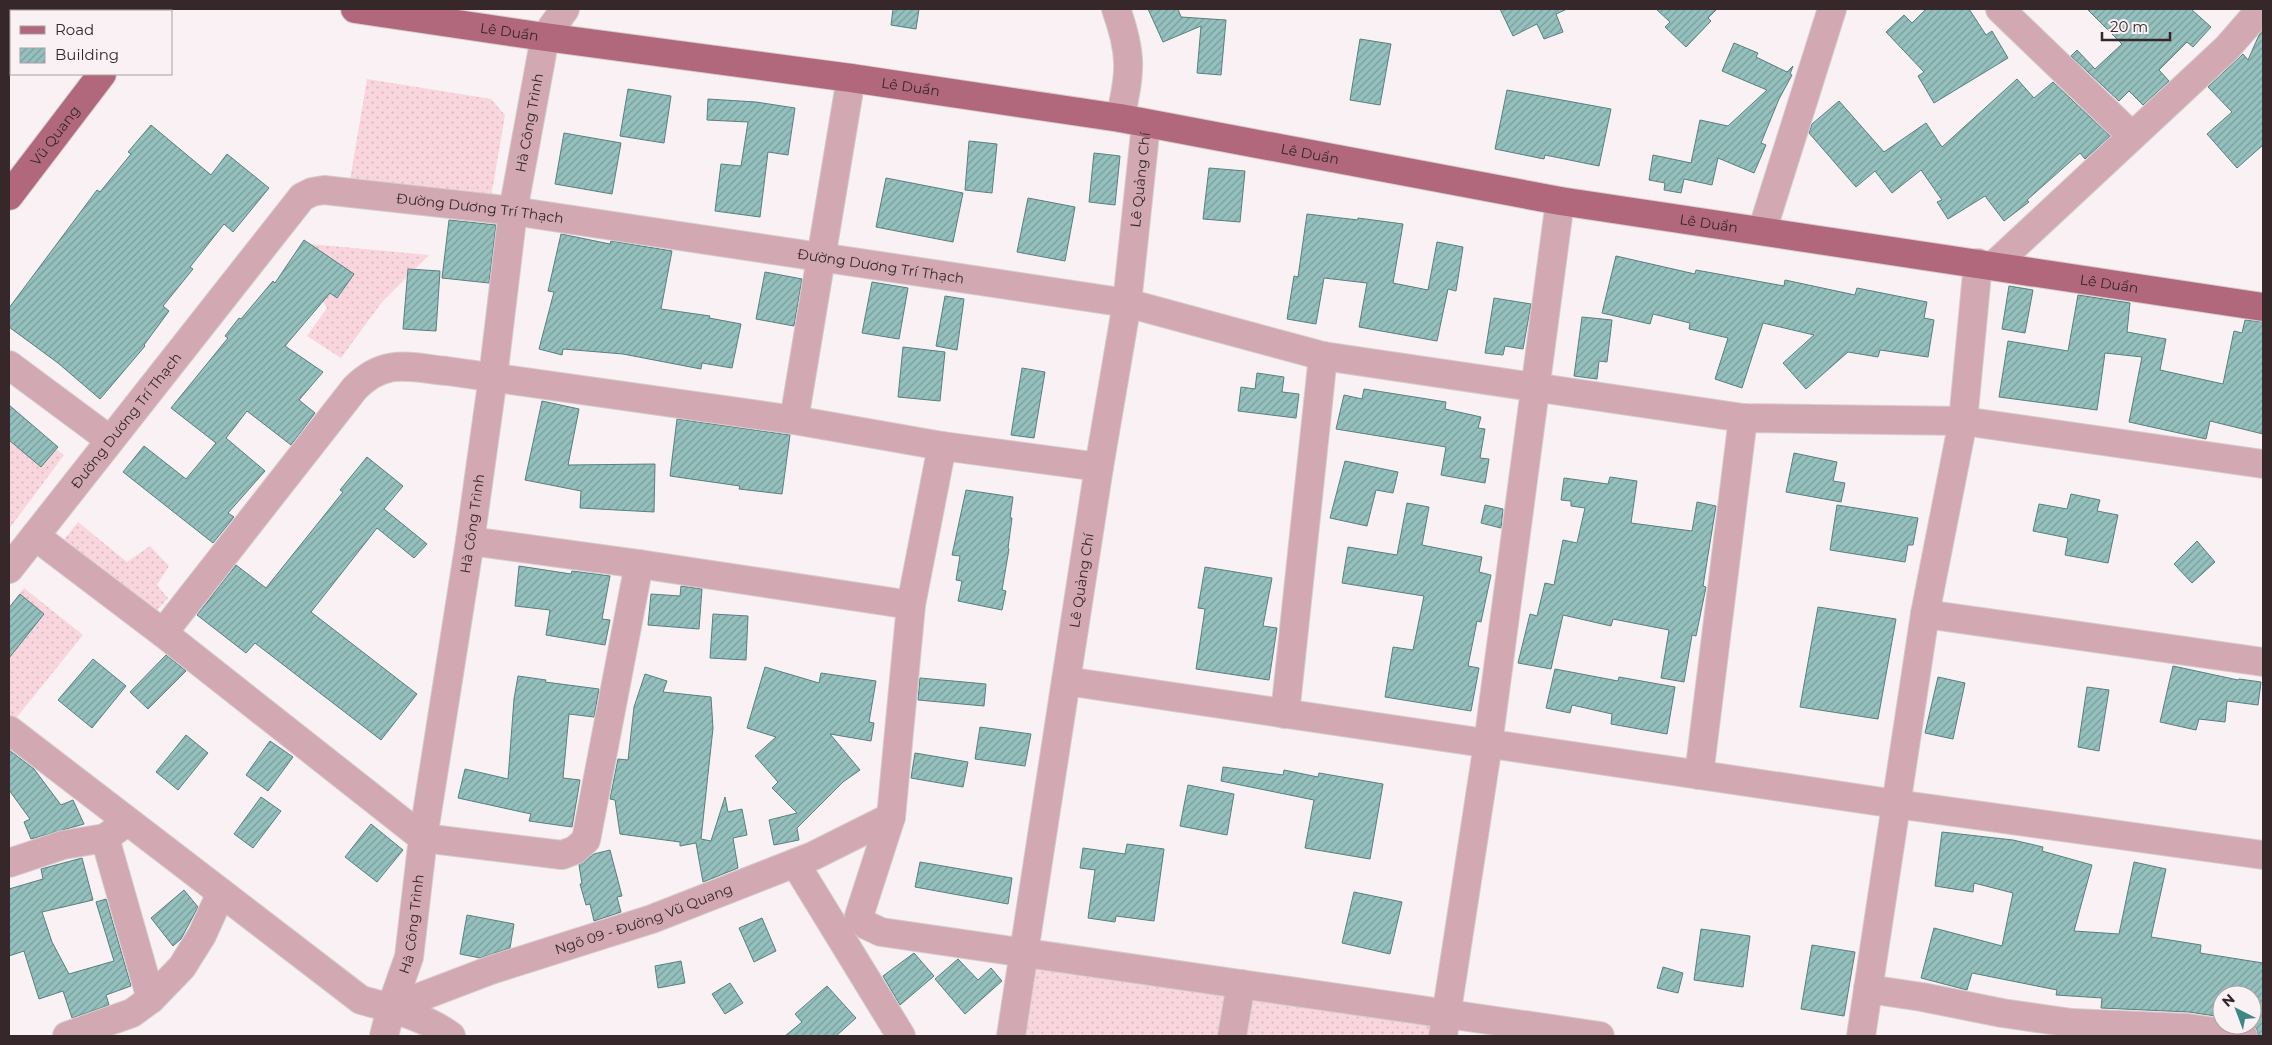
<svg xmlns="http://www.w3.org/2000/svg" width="2272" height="1045" font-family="Montserrat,sans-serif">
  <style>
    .grass { fill: url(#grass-dots) }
    .building { fill: url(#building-hatch); stroke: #57807e }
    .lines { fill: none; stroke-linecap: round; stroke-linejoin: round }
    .minor-casing { stroke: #d6cdcf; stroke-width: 30 }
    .major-casing { stroke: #d6cdcf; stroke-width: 30 }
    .minor { stroke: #d2a8b3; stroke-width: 28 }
    .major { stroke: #b1677c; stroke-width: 28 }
    .labels { text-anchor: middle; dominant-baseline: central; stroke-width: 4.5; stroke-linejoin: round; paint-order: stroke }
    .street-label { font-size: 14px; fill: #36272b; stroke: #f9f1f3 }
  </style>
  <defs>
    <pattern id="grass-dots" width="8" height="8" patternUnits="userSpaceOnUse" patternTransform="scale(1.25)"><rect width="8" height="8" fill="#f9d6de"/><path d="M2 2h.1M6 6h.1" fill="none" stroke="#d6b8bf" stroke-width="1.8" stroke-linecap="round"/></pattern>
    <pattern id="building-hatch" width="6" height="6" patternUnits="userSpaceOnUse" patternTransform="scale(1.25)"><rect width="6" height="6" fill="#94c0bd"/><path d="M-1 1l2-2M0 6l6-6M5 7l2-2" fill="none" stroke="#7a9c9a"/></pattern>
  </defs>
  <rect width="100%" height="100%" fill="#f9f1f3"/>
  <path class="grass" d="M367,79L491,99L505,115L489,209L349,186Z
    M311,244L429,255L382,302L341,358L307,336L327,308L294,257Z
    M10,416L64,455L9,529V418Z
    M78,522L127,562L150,546L169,566L157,585L168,598L139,630L48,560Z
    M24,588L83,635L9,727V606Z
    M1022,960L1232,991L1225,1036H1011Z
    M1240,993L1445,1022L1443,1036H1232Z"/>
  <path class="building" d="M893,9H919L916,29L891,25Z
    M1148,9H1178L1181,17L1226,20L1221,75L1197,73L1201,26L1163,42Z
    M1500,9H1567L1556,14L1563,32L1544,39L1537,24L1513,36Z
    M1656,9H1717L1708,18L1711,21L1686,47L1665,27L1670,22Z
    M1926,9H1969L1986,35L1992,31L2008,58L1934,103L1918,76L1924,72L1886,32L1904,15L1912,23Z
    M2087,9H2191L2211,27L2193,47L2187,42L2159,70L2169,81L2143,105L2129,91L2119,101L2071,56L2077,50L2095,69L2122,44Z
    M2263,30V145L2237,168L2207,134L2232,112L2208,87L2243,54L2248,60L2259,35Z
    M1360,39L1391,44L1380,105L1350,100Z
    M1734,43L1758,53L1756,57L1787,72L1793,66L1790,74L1792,75L1779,99L1761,143L1766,145L1754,173L1718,158L1712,185L1684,179L1681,193L1664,190L1665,183L1649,180L1653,155L1691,163L1700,120L1728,126L1767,90L1722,71Z
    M2017,79L2034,98L2053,82L2110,136L2085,159L2080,153L2027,200L2029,202L2004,221L1985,196L1948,219L1937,202L1942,200L1921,170L1892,193L1875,171L1856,187L1809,133L1812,124L1839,101L1884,152L1926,123L1942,147Z
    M628,89L671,96L664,143L620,136Z
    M1507,90L1611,109L1599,166L1545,155L1544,159L1495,149Z
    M708,99L756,102L795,108L788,155L768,152L760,217L715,211L721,164L741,166L748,122L707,120Z
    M151,125L211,175L227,154L269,188L233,232L224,224L190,267L193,269L163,306L169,311L144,345L145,346L100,399L58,363L9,327V308L97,190L100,192L131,154L128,152Z
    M564,133L621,143L612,194L555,184Z
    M969,141L997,144L992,193L965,190Z
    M1094,153L1120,156L1115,205L1089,202Z
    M1209,168L1245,171L1240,222L1203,219Z
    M886,178L963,193L953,242L876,227Z
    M1028,198L1075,207L1065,261L1017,252Z
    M1307,214L1358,220V218L1403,224L1393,283L1428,290L1437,242L1463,247L1456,291L1448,289L1437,341L1359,327L1367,283L1324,278L1316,324L1287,319L1294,276L1298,277Z
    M449,220L496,225L489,283L442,278Z
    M561,234L610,244L611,241L672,251L661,309L710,316L709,318L741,324L732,368L702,363L701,369L623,354L563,349L562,355L539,349L554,292L548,291Z
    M304,240L354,274L337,298L330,293L285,346L323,372L299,400L315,413L291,445L247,411L226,438L265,471L228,513L234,517L213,543L123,472L144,446L186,479L216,443L171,408L228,338L225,336L239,318L241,319L273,281L275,283Z
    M1616,256L1695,274L1696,270L1784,286L1785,280L1855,295L1857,288L1927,302L1924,318L1934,320L1928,357L1880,350L1878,357L1848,352L1806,389L1783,363L1814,335L1763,323L1742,388L1715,379L1728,338L1689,329L1690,323L1653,314L1650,324L1602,313Z
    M408,269L440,271L436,331L403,329Z
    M765,272L802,279L794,326L756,319Z
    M872,282L908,288L899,339L862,333Z
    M2009,286L2033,290L2025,333L2002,329Z
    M2078,295L2130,303L2127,332L2166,339L2160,370L2223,384L2234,331L2242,333L2245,320L2263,322V434L2210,421L2206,439L2129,422L2142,357L2105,353L2097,410L1999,397L2008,341L2068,351Z
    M945,296L964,299L957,350L936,346Z
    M1494,298L1531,304L1523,349L1505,346L1503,355L1485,353Z
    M1582,317L1612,320L1607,362L1599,361L1597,379L1574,376Z
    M903,347L945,352L940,401L898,397Z
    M1022,368L1045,372L1034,438L1011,435Z
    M1257,373L1284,377L1282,392L1299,394L1296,418L1238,411L1241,387L1255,389Z
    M1364,389L1446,402L1445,409L1481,417L1478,428L1485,429L1480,458L1489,459L1485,483L1441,475L1446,447L1336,429L1344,395L1362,399Z
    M542,401L579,409L568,465L655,464L654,512L580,508L581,491L525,480Z
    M9,405L58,447L41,467L9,440Z
    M677,419L790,435L782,494L739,489L740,486L670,476Z
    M1794,453L1837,462L1833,481L1845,483L1841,502L1786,492Z
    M367,457L403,486L384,509L427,544L414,558L377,528L311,612L417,694L381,740L255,643L246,653L197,615L236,565L266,588L343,492L340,490Z
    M1345,461L1398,472L1393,493L1376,490L1367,526L1330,518Z
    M1610,477L1637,481L1631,523L1692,531L1697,502L1716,506L1703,586L1706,587L1696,636L1692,635L1684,682L1661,678L1669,630L1613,619L1611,626L1563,615L1551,669L1518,663L1530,614L1537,616L1545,583L1554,585L1563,540L1577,543L1585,508L1571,506V501L1561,500L1564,478L1608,484Z
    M966,490L1013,497L1010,518H1012L1008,548L1009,549L1002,590L1006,591L1002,610L958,601L962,581L956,580L960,556L952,555Z
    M2071,494L2100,500L2097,511L2118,515L2108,563L2065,555L2068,538L2033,531L2039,504L2067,509Z
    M1407,503L1429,507L1422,545L1482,557L1479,572L1491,575L1481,622L1477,621L1468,666L1479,668L1471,711L1385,697L1393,647L1413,650L1424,596L1342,583L1348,547L1397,555Z
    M1485,505L1503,509L1501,528L1481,523Z
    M1837,505L1918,518L1913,545H1908L1905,562L1830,550Z
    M2197,541L2215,562L2192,583L2174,564Z
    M519,566L571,574L572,571L610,576L602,619L610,620L605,645L546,635L550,610L515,606Z
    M1205,567L1272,578L1263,626L1277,628L1269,680L1196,669L1205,609L1198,608Z
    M681,586L702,589L699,629L648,625L651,594L680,596Z
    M20,594L44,614L9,658V608Z
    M1818,607L1896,619L1878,719L1800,707Z
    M713,614L748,616L746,660L710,658Z
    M166,655L186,671L148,709L130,692Z
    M93,659L126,686L92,728L58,700Z
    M2173,666L2238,680L2239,679L2261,682L2258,705L2227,701L2225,722L2199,719L2196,730L2160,722Z
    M765,667L819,683L821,673L876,681L869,722L874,723L871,741L830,734L860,770L843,782L797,828L799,840L774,845L769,820L797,813L772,788L778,782L755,756L776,737L747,728Z
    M1555,669L1618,681L1619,677L1675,687L1667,734L1611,724L1612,714L1572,705L1570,713L1546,708Z
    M645,674L667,681L663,692L711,697L713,728L701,839L711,841L725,797L728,812L742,809L747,835L733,838L738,868L703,882L696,843L680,846V842L620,834L615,800L610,799L618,759L628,760L634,707Z
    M518,676L546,680L545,682L599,689L594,717L569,714L563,778L580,780L572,827L529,821L531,814L458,798L465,769L508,779L514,699Z
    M1938,677L1965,683L1953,739L1925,733Z
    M920,678L986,684L984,706L918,700Z
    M2087,687L2109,690L2099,751L2078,747Z
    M980,727L1031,734L1025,766L975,759Z
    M186,735L208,753L178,790L156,772Z
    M270,741L293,757L268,791L246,775Z
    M9,750L34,769L61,805L73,800L84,824L31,839L24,822L30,819L9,790Z
    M915,753L968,762L963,787L911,778Z
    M1223,767L1283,775L1284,770L1318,777L1319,773L1383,784L1370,859L1305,848L1314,800L1221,781Z
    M1188,785L1234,794L1227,835L1180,826Z
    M261,797L281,811L253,848L234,834Z
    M371,824L403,850L377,882L345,857Z
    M1942,832L2013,840L2043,847L2042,851L2092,865L2074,931L2119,934L2134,862L2166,869L2151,937L2201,945L2200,953L2263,963V1036H2258L2257,1030L2252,1023V995H2222V1017L2189,1012L2101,1008L2102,998L2056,995L2057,990L1972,973L1967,990L1921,978L1934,928L2002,946L2013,893L1974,883L1973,892L1935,886Z
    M1127,844L1164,849L1154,921L1116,916L1115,922L1088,918L1095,870L1080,868L1083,848L1125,854Z
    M610,850L622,896L617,897L621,912L594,921L590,904L586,905L580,884H582L579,865L594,854Z
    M82,858L93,900L42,912L52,942L69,974L114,961L96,902L106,899L131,986L106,995L109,1005L72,1018L63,991L39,999L24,951L9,956V889L43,879L41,869Z
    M920,862L1012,878L1008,904L915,887Z
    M184,890L198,907L181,939L173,946L151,918Z
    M1354,892L1402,902L1390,954L1342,943Z
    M467,915L514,924L510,948L480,958L460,954Z
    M762,918L776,951L754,962L739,928Z
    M1701,929L1750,936L1743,987L1694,980Z
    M1812,945L1855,952L1844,1016L1801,1009Z
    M914,953L934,976L900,1005L883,976Z
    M958,959L978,980L991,968L1002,981L965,1014L935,979Z
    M681,961L685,983L658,988L655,966Z
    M1663,967L1683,973L1678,993L1657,988Z
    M730,983L743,1003L725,1014L712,994Z
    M827,986L856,1018L836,1036H785L802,1022L795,1014Z"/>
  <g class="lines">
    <g class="minor-casing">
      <g id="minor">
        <path d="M1116,9C1132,53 1131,73 1120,118"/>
        <path d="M2000,9L2132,136"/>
        <path d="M1762,231L1832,9"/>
        <path d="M1993,266L2227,48L2261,9"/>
        <path d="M9,365L110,440"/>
        <path d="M794,420L851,78"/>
        <path d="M942,446L911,605L891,817L859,916L866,925L881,932L1600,1036"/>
        <path d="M35,536L163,633L423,838L562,855L575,850L586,840L639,564"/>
        <path d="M470,541L639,564L911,605"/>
        <path id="s1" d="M9,569L302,197L312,192L324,190L513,211L1127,303L1323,356L1743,418L1963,421L2263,464"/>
        <path d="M1925,614L2263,662"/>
        <path d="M163,633L355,388C385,358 408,367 447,371L794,420L942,446L1099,467"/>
        <path d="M1066,681L1896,804L2263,855"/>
        <path d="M1285,714L1323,356"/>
        <path d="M9,730L361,1000C391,1008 426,1017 451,1036"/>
        <path d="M1699,775L1743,418"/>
        <path d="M9,863L63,845L105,838L120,827"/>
        <path d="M795,863L901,1036"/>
        <path d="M1868,989L1922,997L2002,1013L2072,1023L2188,1028L2243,1036"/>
        <path d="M151,999L182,967L202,935L221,893"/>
        <path id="s2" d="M391,1008L491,970L652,919L813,856L891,817"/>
        <path d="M67,1036L132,1013L151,999L105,838"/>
        <path id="s3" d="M384,1036L391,1008L409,957L423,838L470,541L493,377L513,211L545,37L565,9"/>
        <path id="s4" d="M1011,1036L1099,467L1127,303L1146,124"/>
        <path d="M1232,1036L1241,984"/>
        <path d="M1443,1036L1488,744L1560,201"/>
        <path d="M1861,1036L1925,614L1963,421L1978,263"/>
      </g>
    </g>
    <g class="major-casing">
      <g id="major">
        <path id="s5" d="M355,9L545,37L851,78L1120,118L1560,201L2263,307"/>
        <path d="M149,11L151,9"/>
        <path id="s6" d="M9,196L102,74"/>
      </g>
    </g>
    <use href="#minor" class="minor"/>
    <use href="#major" class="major"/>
  </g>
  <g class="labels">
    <g class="street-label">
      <text stroke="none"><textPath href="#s5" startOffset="156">Lê Duẩn</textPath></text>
      <text stroke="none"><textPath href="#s5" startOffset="561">Lê Duẩn</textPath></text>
      <text stroke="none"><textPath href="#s3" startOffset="926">Hà Công Trình</textPath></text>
      <text stroke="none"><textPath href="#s6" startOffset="76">Vũ Quang</textPath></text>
      <text stroke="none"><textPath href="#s5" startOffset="966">Lê Duẩn</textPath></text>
      <text stroke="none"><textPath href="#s4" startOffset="866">Lê Quảng Chí</textPath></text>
      <text stroke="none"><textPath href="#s1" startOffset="654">Đường Dương Trí Thạch</textPath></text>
      <text stroke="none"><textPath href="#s5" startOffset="1371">Lê Duẩn</textPath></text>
      <text stroke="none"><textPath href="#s1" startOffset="1059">Đường Dương Trí Thạch</textPath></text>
      <text stroke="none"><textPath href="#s5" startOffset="1776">Lê Duẩn</textPath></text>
      <text stroke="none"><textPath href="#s1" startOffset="189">Đường Dương Trí Thạch</textPath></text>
      <text stroke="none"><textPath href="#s3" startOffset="521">Hà Công Trình</textPath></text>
      <text stroke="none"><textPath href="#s4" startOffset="461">Lê Quảng Chí</textPath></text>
      <text stroke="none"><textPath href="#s2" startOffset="268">Ngõ 09 - Đường Vũ Quang</textPath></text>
      <text stroke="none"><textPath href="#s3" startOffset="116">Hà Công Trình</textPath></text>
    </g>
  </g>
  <rect width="2272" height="1045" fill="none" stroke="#36272b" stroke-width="20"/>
  <rect x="10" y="10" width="162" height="65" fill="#f9f1f3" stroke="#aba0a3"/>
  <rect x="20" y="26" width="25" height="8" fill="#b1677c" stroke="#aba0a3"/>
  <text x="55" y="35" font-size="15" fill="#36272b">Road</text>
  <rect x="20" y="48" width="25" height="15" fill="url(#building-hatch)" stroke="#aba0a3"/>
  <text x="55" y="60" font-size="15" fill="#36272b">Building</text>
  <g transform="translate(2237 1010) rotate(318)"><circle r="24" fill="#f9f1f3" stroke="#aba0a3"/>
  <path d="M0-4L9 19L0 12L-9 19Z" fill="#3f8784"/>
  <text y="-8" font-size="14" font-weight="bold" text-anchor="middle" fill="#36272b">N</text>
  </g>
  <path d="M2102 32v8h68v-8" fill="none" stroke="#36272b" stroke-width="2.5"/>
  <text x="2110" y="32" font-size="15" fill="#36272b" stroke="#f9f1f3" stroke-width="4" paint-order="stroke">20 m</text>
</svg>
